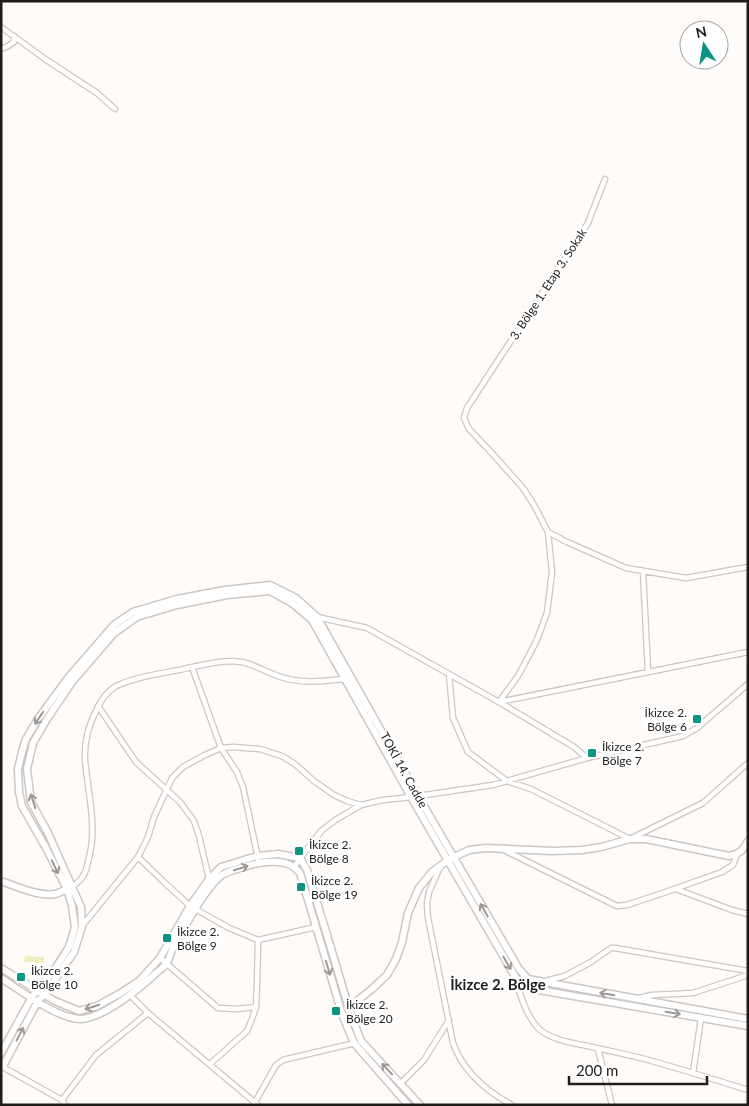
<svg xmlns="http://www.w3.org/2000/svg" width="749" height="1106" font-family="Lato,sans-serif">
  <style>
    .green { fill: #efecc1 }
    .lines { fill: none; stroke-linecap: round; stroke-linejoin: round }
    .street-casing { stroke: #cec6c1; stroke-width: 7 }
    .secondary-casing { stroke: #cec6c1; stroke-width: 9 }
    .street { stroke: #fff; stroke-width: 4.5 }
    .secondary { stroke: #fff; stroke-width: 6 }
    .oneway { stroke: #9b9998 }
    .poi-dot { fill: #089481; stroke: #fff; stroke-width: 2 }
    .labels { text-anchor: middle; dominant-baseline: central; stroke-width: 5; stroke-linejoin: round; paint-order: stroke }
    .street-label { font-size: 12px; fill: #201d1b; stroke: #fff }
    .poi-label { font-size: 12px; fill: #201d1b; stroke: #fff; text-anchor: start }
    .quarter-label { font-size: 15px; font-weight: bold; fill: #201d1b; stroke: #fff }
  </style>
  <rect width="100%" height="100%" fill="#fefbf9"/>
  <path class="green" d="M25,956L44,957V963L24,962Z"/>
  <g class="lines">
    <g class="street-casing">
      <path id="street" d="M1,27L45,59L97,93L115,109
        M1,49L8,46L14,42V36
        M548,532L567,542L626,568L686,578L748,567
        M643,571L648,672
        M317,617L367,628L499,702L574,747L587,758
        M192,667L221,748L237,772L243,787L259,863
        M449,674L453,718L468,752L507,781L531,789L630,839L703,803L748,763
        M499,702L518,676L536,642L547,613L552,572L548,532L534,505L523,488L489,450L469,429L464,418L467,408L588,223L605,179
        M499,702L748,652
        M98,706L136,762L180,802L194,821L199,836L209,879
        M504,850L617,906L627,905L666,892L722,872L733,865L737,854
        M138,857L165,883L190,906L229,928L258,940L316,927
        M295,866L304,853L322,830L337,819L361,805L383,800L411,797L493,785L587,758L683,736L697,728L748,684
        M440,867L429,892L427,903L428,918L453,1043C463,1071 486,1091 512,1105
        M73,886C75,884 79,882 81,879C85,874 87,868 88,862C98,828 88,794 85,760C84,743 89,724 97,709C101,700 108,691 116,686C136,677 158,674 179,670C197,666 223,659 242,662C256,665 268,673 281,677C302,684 324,681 345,679
        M676,889L732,910L748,914
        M82,926L138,857L148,837L154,817L172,778L183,767L205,755L221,748L233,747L260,749L282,756L295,764L314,781L334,795L347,801L361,805
        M160,958L218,1008L236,1009L256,1007
        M516,979C520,996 526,1015 538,1028C551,1040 572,1043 588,1046C609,1051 631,1055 652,1061C684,1070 716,1080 748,1090
        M539,990L541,982L565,976L591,962L611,948H615L748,971
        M130,995L148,1013L258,1105
        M639,998L652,995L693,993L748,975
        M598,1049L612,1105
        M210,1064L247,1031L252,1019L256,1007L257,984L258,940
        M1,1066L62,1100L65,1105
        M693,1073L701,1018
        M400,1084L424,1060L449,1020
        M62,1100L96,1055L148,1013
        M254,1104L276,1065L283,1060L355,1043"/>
    </g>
    <g class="secondary-casing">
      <path id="secondary" d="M1,881C16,886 39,897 55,894C59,893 65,890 69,888
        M1,968L55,1001L79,1011L97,1006L119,994L139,981L160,958L190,906L209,879L221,867L257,856L278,854L300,858L307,870L327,935L350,1012L361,1041L420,1105
        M1,978C21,991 58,1019 81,1019C103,1018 139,989 155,974C158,971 163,968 166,964C169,960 170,955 172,950C182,931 206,886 222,875C231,870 256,863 266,862C280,861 291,862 300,873L342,1014L354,1043L408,1105
        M348,1008L372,989L387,975L396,959L402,942L408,913L419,888L432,872L448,860L469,850L485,848L552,851L582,850L601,847L630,839H646L729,856C741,853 742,851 748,841
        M1,1053L32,997L55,969L69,947L75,927L72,906L67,889L46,848L22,806L19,792L18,769L22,752L26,739L38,719L68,678L114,625L133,612L177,599L225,590L270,585L296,598L317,617L418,796L519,969L528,979L748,1019
        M3,1066L38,1001L45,994L74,952L82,927L81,907L48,833L31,802L27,769L33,743L47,719L72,682L114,633L137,617L177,605L227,595L270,591L292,603L312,620L411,797L516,978L523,985L539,990L748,1026"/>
    </g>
    <use href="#street" class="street"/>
    <use href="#secondary" class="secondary"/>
  </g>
  <defs><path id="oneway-shaft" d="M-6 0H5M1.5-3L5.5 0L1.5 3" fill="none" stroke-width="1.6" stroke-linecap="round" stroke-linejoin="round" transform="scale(1.25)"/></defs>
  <g class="oneway">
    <use href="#oneway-shaft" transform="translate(39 718) rotate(124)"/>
    <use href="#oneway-shaft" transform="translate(33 801) rotate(-108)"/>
    <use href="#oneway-shaft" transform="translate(55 867) rotate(64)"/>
    <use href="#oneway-shaft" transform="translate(241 868) rotate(-17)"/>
    <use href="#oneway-shaft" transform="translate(484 910) rotate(-120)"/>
    <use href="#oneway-shaft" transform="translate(507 963) rotate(60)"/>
    <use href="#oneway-shaft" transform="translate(328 968) rotate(73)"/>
    <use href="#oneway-shaft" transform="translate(607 994) rotate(-170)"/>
    <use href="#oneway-shaft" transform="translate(92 1007) rotate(162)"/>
    <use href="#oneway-shaft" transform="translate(673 1013) rotate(10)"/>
    <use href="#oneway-shaft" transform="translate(20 1034) rotate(-62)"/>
    <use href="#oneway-shaft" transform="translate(387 1069) rotate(-133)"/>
  </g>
  <g class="poi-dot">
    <rect x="692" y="714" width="10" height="10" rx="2.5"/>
    <rect x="587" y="748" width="10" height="10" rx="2.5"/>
    <rect x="294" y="846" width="10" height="10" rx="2.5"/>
    <rect x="296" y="882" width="10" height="10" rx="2.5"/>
    <rect x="162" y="933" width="10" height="10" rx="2.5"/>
    <rect x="16" y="972" width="10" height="10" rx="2.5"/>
    <rect x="331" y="1006" width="10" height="10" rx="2.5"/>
  </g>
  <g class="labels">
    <g class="street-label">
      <text transform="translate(548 284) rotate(-57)">3. Bölge 1. Etap 3. Sokak</text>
      <text transform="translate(404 770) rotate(61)">TOKİ 14. Cadde</text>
    </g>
    <g class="poi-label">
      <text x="687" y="712" text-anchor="end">İkizce 2.<tspan x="687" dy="14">Bölge 6</tspan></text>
      <text x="602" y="746">İkizce 2.<tspan x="602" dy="14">Bölge 7</tspan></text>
      <text x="309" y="844">İkizce 2.<tspan x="309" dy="14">Bölge 8</tspan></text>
      <text x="311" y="880">İkizce 2.<tspan x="311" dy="14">Bölge 19</tspan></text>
      <text x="177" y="931">İkizce 2.<tspan x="177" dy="14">Bölge 9</tspan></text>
      <text x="31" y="970">İkizce 2.<tspan x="31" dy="14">Bölge 10</tspan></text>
      <text x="346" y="1004">İkizce 2.<tspan x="346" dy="14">Bölge 20</tspan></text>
    </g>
    <g class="quarter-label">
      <text x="498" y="984">İkizce 2. Bölge</text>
    </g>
  </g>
  <rect width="749" height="1106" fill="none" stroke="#201d1b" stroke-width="5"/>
  <g transform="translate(704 45) rotate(348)"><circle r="24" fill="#ffffff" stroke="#a6a5a4"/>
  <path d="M0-4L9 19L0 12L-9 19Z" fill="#089481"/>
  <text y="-8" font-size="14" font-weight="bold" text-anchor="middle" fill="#201d1b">N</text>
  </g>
  <path d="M569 1076v8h138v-8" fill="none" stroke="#201d1b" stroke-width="2.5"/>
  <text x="576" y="1076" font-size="15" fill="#201d1b" stroke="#ffffff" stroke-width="4" paint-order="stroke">200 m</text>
</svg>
